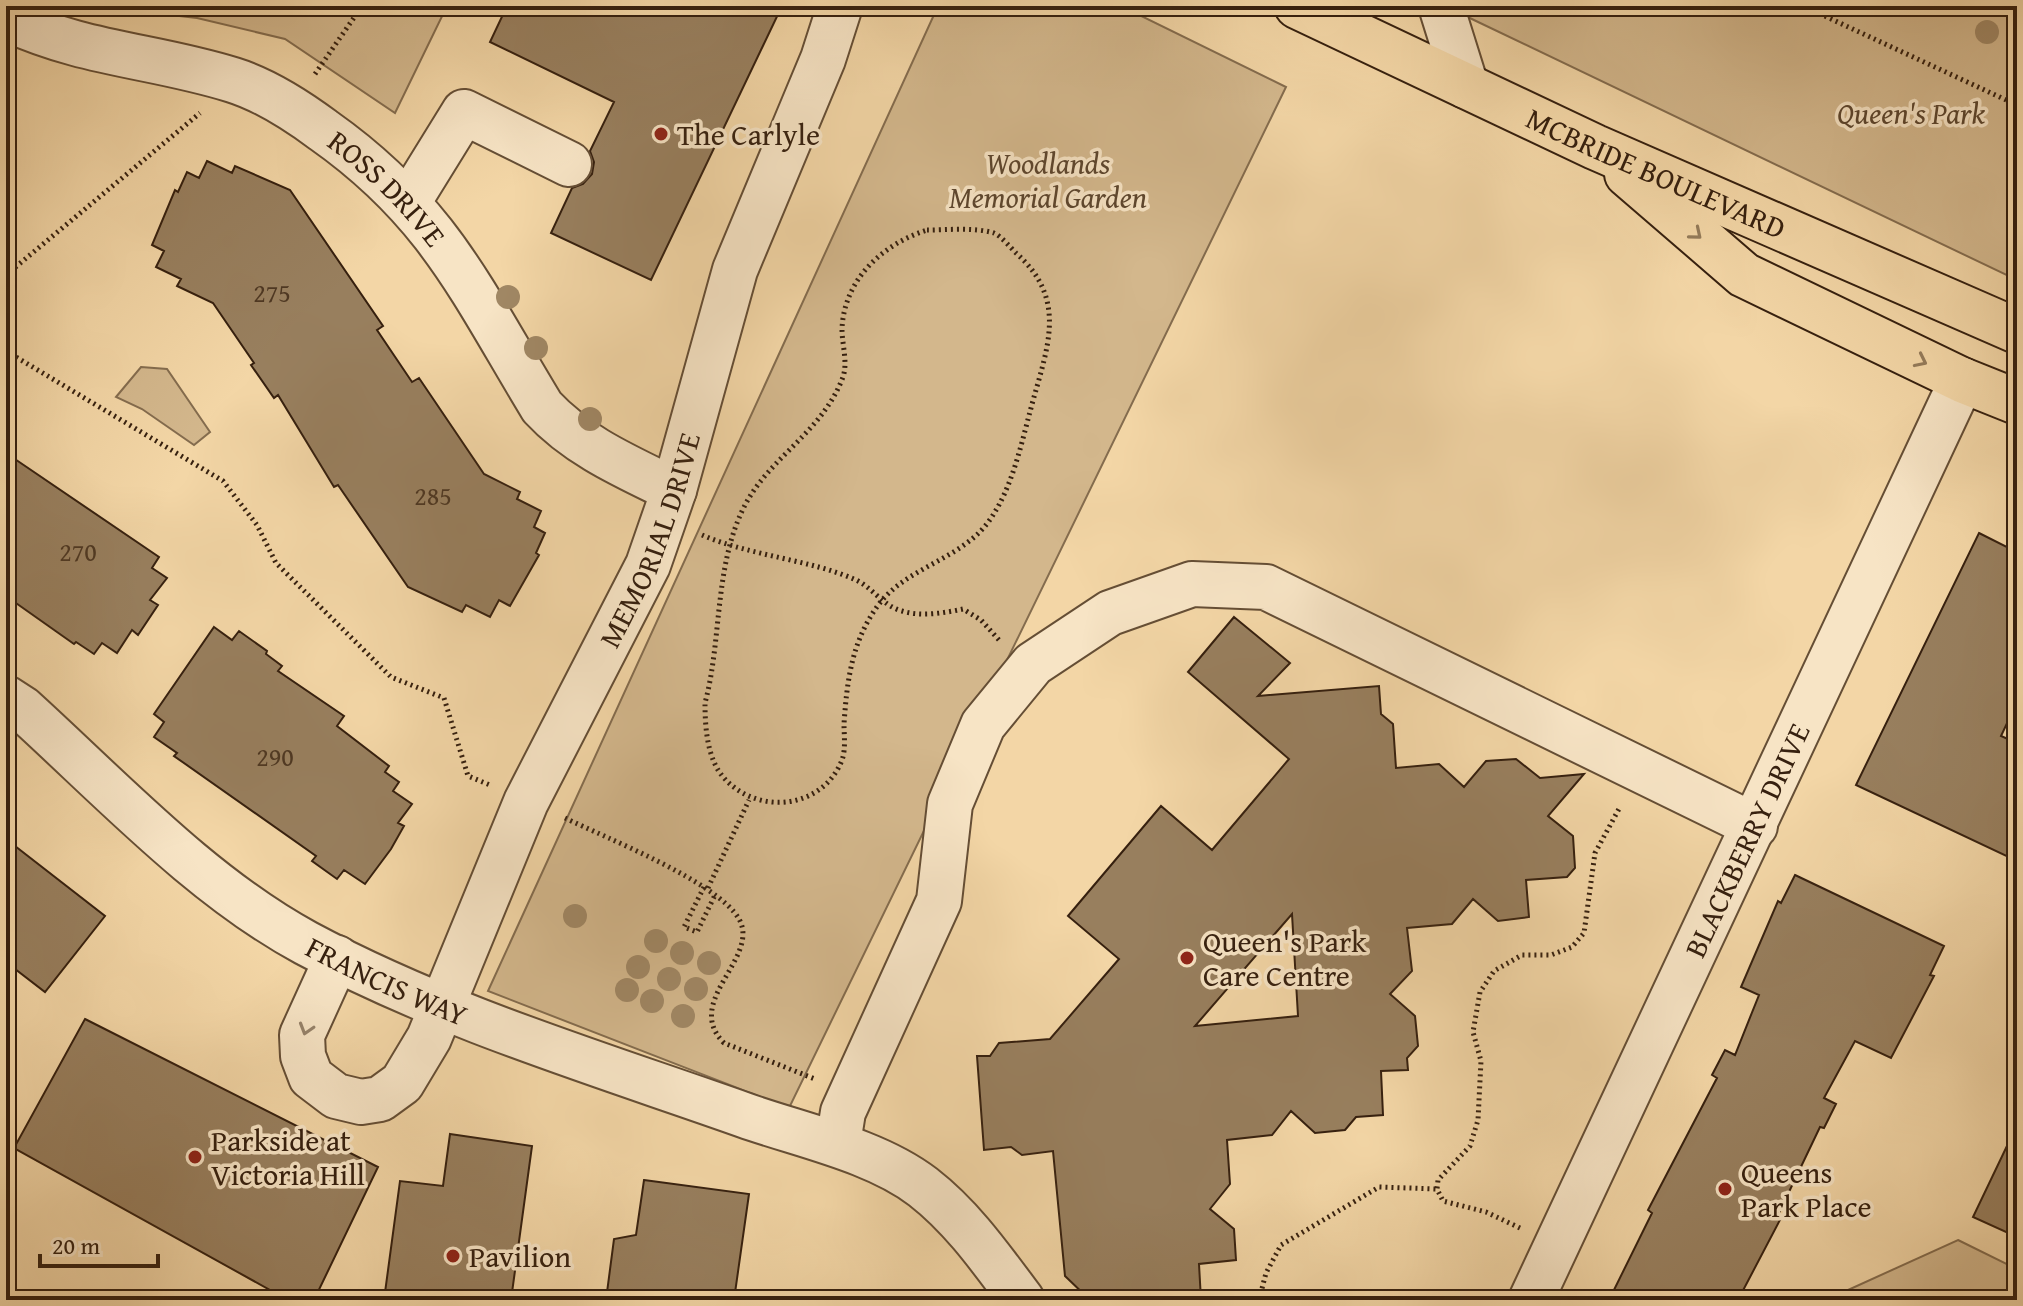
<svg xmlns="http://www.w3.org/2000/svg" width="2023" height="1306" font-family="'Gentium Book Plus',serif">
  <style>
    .green { fill: #d3b78c; stroke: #846c4e; stroke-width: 2 }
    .building { fill: #987f5e; stroke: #36200f; stroke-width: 2; fill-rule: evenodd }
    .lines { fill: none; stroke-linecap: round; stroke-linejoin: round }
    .minor-casing { stroke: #654e35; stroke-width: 48 }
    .major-casing { stroke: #36200f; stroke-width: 48 }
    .path { stroke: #36200f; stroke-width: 5; stroke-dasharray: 2 4; stroke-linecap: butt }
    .minor { stroke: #f7e4c5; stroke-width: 44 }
    .major { stroke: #f3d6a6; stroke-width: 44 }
    .tree { fill: #a08764 }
    .oneway { stroke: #947b5a }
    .oneway2 { stroke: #96826a }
    .poi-dot { fill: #8f2418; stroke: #f7e4c5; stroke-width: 3 }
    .labels { text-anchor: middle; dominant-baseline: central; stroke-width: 7; stroke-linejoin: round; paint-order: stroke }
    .number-label { font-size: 26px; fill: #4e3823 }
    .park-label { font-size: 30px; font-style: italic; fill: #5d462e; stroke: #f7e4c5 }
    .poi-label { font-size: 30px; fill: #36200f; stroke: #f7e4c5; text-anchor: start }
    .street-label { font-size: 30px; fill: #36200f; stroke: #f7e4c5 }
  </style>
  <rect width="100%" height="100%" fill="#f3d6a6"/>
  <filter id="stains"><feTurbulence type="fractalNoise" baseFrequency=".0025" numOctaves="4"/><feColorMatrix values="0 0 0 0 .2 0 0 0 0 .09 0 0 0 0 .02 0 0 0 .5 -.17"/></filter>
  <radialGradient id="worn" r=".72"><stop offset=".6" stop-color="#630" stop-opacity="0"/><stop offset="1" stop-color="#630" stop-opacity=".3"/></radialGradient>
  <path class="green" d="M91,6H447L395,113L285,39L197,18Z
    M938,6H1121L1286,87L789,1108L488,991Z
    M1445,6H2017V280L1476,21Z
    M141,367L167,369L210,432L194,445L142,409L116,397Z
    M1958,1240L2017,1269V1300H1826Z"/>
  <path class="building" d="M507,6H782L651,280L551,233L572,188L583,184L592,174L594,162L590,151L614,102L490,42Z
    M207,161L232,173L235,166L290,190L383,326L377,330L412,382L419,378L484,474L520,492L517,499L541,511L534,527L545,533L536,553L539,555L510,606L499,600L490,617L466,605L462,612L408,587L338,485L334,487L278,395L274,398L251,365L254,363L213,303L177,286L181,279L156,267L164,251L152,245L175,190L178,192L187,172L199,178Z
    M6,453L159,557L152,568L167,578L150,600L158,605L138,635L132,630L117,653L102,643L94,654L76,642L74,644L6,596Z
    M1979,533L2017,552V702L2001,736L2017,743V861L1856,785Z
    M1234,617L1290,663L1258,696L1379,686L1381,714L1393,724L1396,768L1439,764L1464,787L1486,761L1516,759L1540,778L1584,774L1548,816L1573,836L1575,868L1567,877L1526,880L1529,917L1498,921L1473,899L1452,924L1407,928L1412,971L1390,994L1415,1016L1418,1046L1407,1058L1408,1070L1381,1071L1383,1115L1356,1117L1345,1130L1315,1133L1291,1111L1272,1135L1227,1140L1230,1184L1210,1209L1234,1229L1236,1260L1199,1264L1201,1300H1090L1065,1276L1053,1151L1022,1155L1011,1147L984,1150L977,1056H990L999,1043L1050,1039L1119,959L1068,916L1161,806L1212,850L1289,759L1188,672ZM1292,914L1298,1016L1195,1026Z
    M214,627L232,640L239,631L267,651L266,654L282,666L278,671L344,716L337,726L389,766L385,772L399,782L393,791L412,804L398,823L404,826L391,849L365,884L344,870L337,879L312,861L316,856L174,756L177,753L154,737L164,722L154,714Z
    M6,839L105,916L45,992L6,962Z
    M1795,875L1944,946L1930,975L1934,976L1891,1058L1855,1041L1824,1098L1836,1104L1824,1128L1820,1127L1777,1217L1781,1218L1738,1300H1609L1652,1213L1648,1210L1717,1078L1712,1075L1725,1050L1735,1055L1759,995L1741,987L1778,901L1781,903Z
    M85,1019L378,1167L314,1300H288L14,1148Z
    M2017,1125V1237L1973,1217Z
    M450,1134L532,1146L511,1300H384L400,1181L443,1186Z
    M644,1180L749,1194L734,1300H606L614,1239L636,1235Z"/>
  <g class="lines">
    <g class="minor-casing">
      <g id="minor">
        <path d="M1441,6L1466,86"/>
        <path id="s1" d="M6,18C85,55 153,55 233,80C265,90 296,110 323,130C438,211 472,292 542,407C578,446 627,467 674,490"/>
        <path d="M409,201L464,112L569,164"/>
        <path id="s2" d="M6,698L23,709C110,788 202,887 306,943C444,1017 597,1063 744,1115C800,1135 875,1150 923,1187C963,1218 992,1260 1022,1300"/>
        <path id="s3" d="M337,958L302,1035L303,1056L311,1077L336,1096L361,1102L380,1099L402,1083L429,1038L526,802L648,565L674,490L735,270L823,59L840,6"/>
        <path d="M838,1143L843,1112L939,901L950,804L983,725L1033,664L1110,613L1192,584L1266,587L1755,826"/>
        <path id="s4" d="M1531,1300L1962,380"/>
      </g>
    </g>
    <g class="major-casing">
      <g id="major">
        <path id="s5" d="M1297,6L1595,147L2017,331"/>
        <path d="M1627,174L1744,275L1962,380L2017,402"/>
      </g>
    </g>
    <path class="path" d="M1803,6L2017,105
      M315,74L362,6
      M927,230C947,230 974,227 994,233C1001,236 1010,247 1016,253C1069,300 1047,348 1031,408C1021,445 1012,489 989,521C962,559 907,567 879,604C852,640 847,680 844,724C844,735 846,749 842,760C823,809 758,816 724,778C707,759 705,727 705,703C722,640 714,567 744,507C769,457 822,433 843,377C848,362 842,345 842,329C844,279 883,244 927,230Z
      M6,275L200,113
      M6,351L223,481L257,525L276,563L391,677L444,698L468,776L490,785
      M702,535C751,556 812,560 856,580C873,588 883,606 902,611C921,617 944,613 963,609L981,620L999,640
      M565,818C606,838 718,882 739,919C761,958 682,1001 724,1043L815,1079
      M704,887L684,927L697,932L716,893
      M708,888L749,800
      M1520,1228L1486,1212L1443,1201L1437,1189L1438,1180L1470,1146L1478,1120L1481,1061L1473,1032L1480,992L1494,971L1522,955H1551L1572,947L1584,933L1595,853L1620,807
      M1259,1300L1266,1273L1281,1245L1379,1187L1437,1189"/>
    <use href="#minor" class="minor"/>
    <use href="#major" class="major"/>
  </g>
  <g class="tree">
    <circle cx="1987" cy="32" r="12"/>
    <circle cx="508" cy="297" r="12"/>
    <circle cx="536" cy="348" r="12"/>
    <circle cx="590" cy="419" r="12"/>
    <circle cx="575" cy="916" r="12"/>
    <circle cx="656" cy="941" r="12"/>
    <circle cx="682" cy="953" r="12"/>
    <circle cx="709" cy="963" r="12"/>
    <circle cx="638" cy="967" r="12"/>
    <circle cx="669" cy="979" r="12"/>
    <circle cx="696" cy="989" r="12"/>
    <circle cx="627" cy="990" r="12"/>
    <circle cx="652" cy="1001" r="12"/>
    <circle cx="683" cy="1016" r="12"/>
  </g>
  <defs><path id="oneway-chevron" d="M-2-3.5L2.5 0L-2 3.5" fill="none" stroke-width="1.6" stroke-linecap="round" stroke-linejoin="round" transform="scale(2)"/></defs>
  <g class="oneway">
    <use href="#oneway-chevron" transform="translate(1696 234) rotate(40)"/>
    <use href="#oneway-chevron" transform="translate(1921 361) rotate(26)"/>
  </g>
  <use class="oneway2" href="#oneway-chevron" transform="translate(306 1029) rotate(107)"/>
  <g class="poi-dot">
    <circle cx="661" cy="134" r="8"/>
    <circle cx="1187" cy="958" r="8"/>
    <circle cx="195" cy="1157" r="8"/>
    <circle cx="1725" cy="1189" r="8"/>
    <circle cx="453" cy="1256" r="8"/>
  </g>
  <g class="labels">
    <g class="number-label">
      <text x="272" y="292">275</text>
      <text x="433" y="495">285</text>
      <text x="78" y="551">270</text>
      <text x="275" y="756">290</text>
    </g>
    <g class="park-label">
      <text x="1911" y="113">Queen's Park</text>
      <text x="1048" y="163">Woodlands<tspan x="1048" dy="34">Memorial Garden</tspan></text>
    </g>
    <g class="poi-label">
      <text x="677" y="134">The Carlyle</text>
      <text x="1203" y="941">Queen's Park<tspan x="1203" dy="34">Care Centre</tspan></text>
      <text x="211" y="1140">Parkside at<tspan x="211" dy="34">Victoria Hill</tspan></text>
      <text x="1741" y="1172">Queens<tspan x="1741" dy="34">Park Place</tspan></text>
      <text x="469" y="1256">Pavilion</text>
    </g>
    <g class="street-label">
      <text stroke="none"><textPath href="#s5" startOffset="396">MCBRIDE BOULEVARD</textPath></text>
      <text stroke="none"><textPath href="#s1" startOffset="426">ROSS DRIVE</textPath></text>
      <text stroke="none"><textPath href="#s3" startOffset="830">MEMORIAL DRIVE</textPath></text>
      <text stroke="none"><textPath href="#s4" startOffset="508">BLACKBERRY DRIVE</textPath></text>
      <text stroke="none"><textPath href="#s2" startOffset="478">FRANCIS WAY</textPath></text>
    </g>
  </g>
  <rect width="2023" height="1306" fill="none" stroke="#f3d6a6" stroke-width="32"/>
  <rect x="8" y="8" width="2007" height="1290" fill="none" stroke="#36200f" stroke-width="4"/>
  <rect x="16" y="16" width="1991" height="1274" fill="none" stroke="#36200f" stroke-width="2"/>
  <path d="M40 1254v12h118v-12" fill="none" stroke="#36200f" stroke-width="4"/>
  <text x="52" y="1254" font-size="24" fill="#36200f" stroke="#f7e4c5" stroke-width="6" paint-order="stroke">20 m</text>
  <rect width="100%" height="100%" filter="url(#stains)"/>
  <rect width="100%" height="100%" fill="url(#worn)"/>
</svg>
